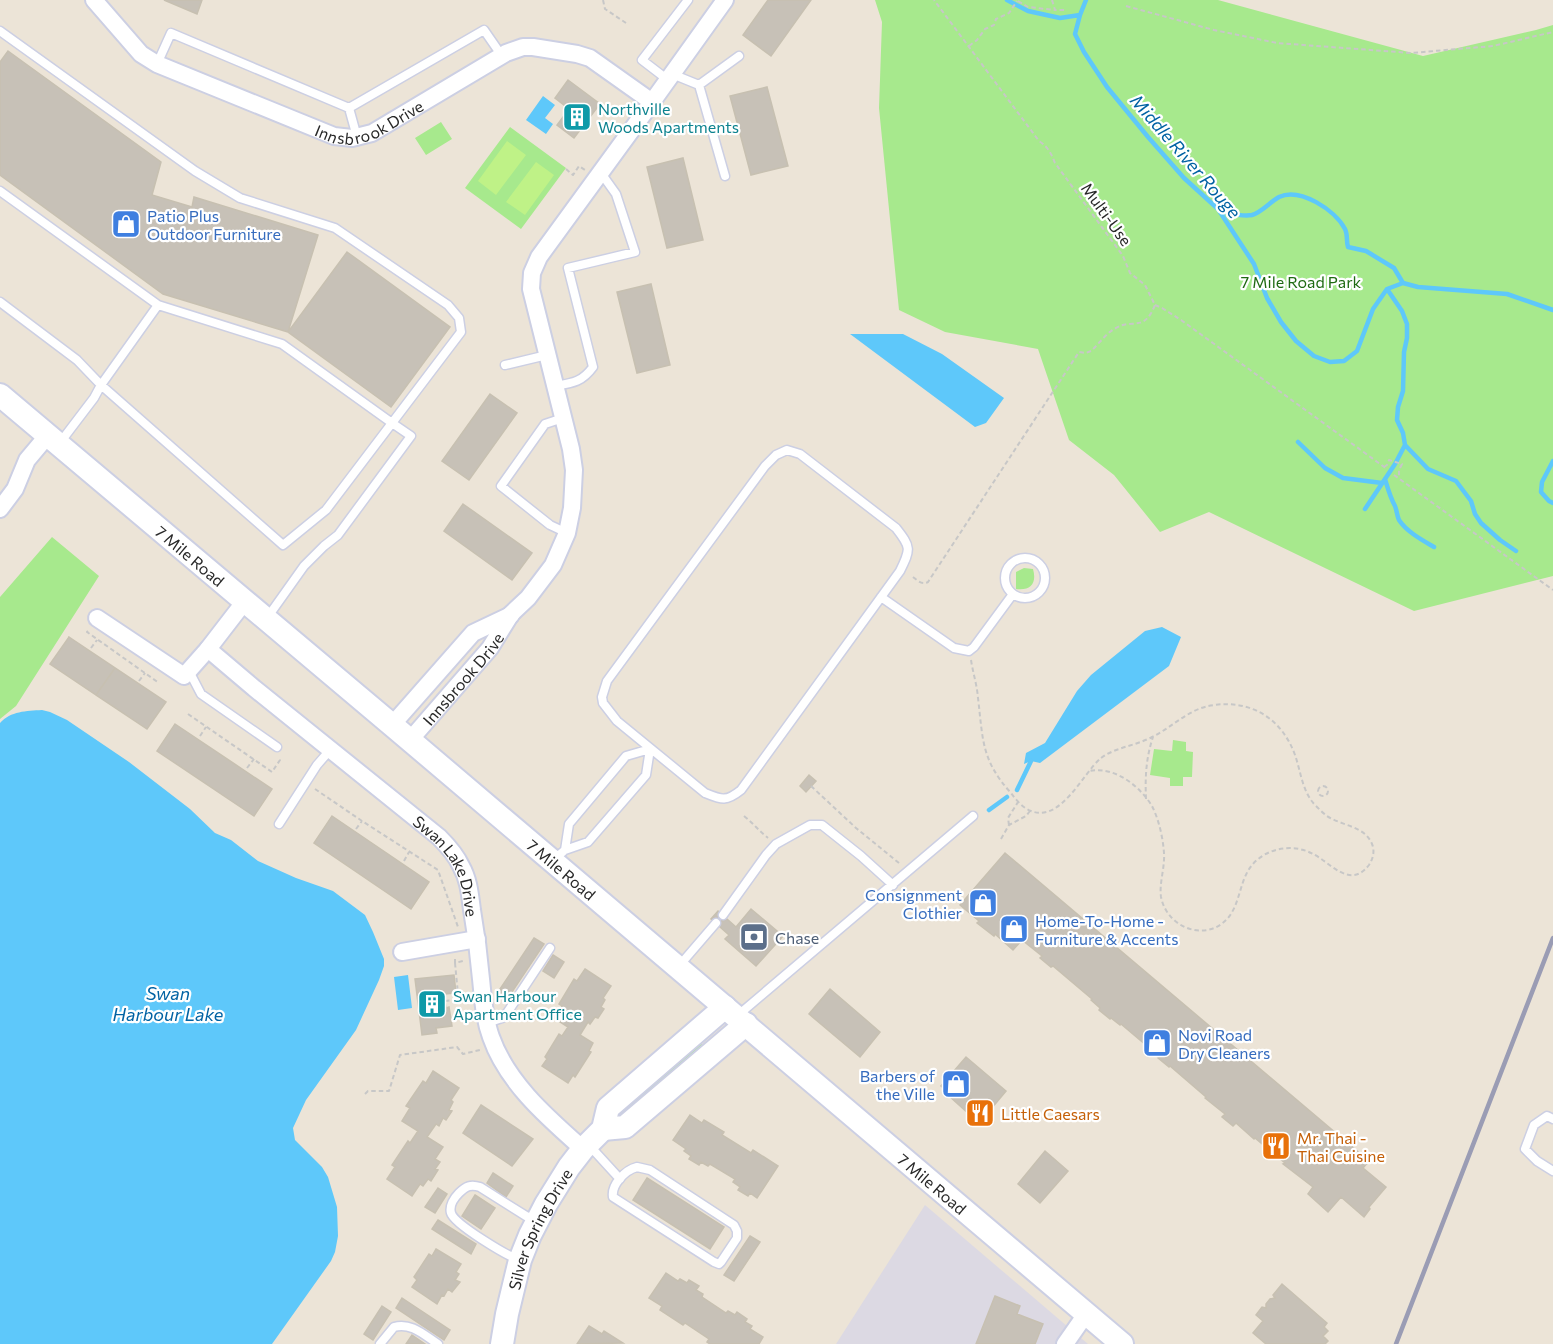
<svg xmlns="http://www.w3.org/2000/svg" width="1553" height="1344" font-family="Commissioner,sans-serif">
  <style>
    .industrial { fill: #dcd9e3 }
    .green { fill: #a7e98d }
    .pitch { fill: #bff287 }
    .water { fill: #5ec8fa }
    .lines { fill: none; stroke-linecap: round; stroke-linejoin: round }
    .stream { stroke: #5ec8fa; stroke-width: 4.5 }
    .building { fill: #c7c1b7; stroke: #c7c0b1; stroke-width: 1.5 }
    .lane-casing { stroke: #cccfe3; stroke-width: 11 }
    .street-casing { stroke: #cccfe3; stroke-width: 20 }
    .secondary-casing { stroke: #cccfe3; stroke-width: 26 }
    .path { stroke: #c7c7c7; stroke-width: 2; stroke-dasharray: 4.5 3; stroke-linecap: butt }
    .lane { stroke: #fff; stroke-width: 8 }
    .street { stroke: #fff; stroke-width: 16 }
    .secondary { stroke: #fff; stroke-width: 22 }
    .rail { stroke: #9a9cb4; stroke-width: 4.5 }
    .labels { text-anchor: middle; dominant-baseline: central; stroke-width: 4.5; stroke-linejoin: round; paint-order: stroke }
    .culture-label { font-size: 16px; fill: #0d838f; stroke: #fff; text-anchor: start }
    .street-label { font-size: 16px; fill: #282828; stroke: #fff }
    .shop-label { font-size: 16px; fill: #366cbe; stroke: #fff; text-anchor: start }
    .park-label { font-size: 16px; fill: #1f6a12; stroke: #fff }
    .service-label { font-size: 16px; fill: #4e5e75; stroke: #fff; text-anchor: start }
    .food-label { font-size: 16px; fill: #c56008; stroke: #fff; text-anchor: start }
    .water-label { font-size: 18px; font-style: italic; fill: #0062a3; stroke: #fff }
  </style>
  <rect width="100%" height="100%" fill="#ece4d7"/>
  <path class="industrial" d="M925,1205L1088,1344H836Z"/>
  <path class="green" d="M875,0H1218L1423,56L1536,30L1553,25V576L1414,611L1209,512L1160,532L1114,475L1069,440L1038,349L945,332L899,310L879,108L882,22Z
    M441,122L452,139L426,155L415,138Z
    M510,127L566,168L521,229L465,188Z
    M52,537L99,576L16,706L0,719V597Z
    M1024,568L1033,569C1037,583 1031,591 1016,589V572Z
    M1173,740L1186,742V751L1193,752L1192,777H1183V786H1170V778L1150,775L1154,749L1172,751Z
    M697,1044H701L704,1046L622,1121L614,1113Z"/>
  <path class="pitch" d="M507,141L526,155L496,195L478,181Z
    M536,162L554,175L525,215L506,202Z"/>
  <path class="water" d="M543,96L555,105L545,118L553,124L546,134L526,120Z
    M850,334H903L942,354L1004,398L986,423L975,427Z
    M1162,627L1181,637L1169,666L1040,763L1031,761L1024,764L1026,753L1045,743L1077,691L1091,675L1145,631Z
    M42,710L50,712L67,720L129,762L190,809L215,833L231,840L258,861L296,878L333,891L365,915L373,932L384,959V966L379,980L356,1030L306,1100L293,1128L295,1140L322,1167L328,1177L337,1207L338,1236L335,1252L331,1261L272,1344H0V723C11,711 26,711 42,710Z
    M408,975L412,1008L398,1010L394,977Z"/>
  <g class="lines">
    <path class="stream" d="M1007,0L1028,11L1060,18L1080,15
      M1086,0L1080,15L1075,34L1084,52L1107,87L1148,137L1184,178L1218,209L1254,264L1267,298L1281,322L1296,341L1314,356L1330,362L1344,361L1357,351L1373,309L1387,289L1403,283L1418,287L1507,294L1553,310
      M1220,211C1230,213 1241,217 1252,215C1262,212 1270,202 1279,197C1300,187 1335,210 1345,229C1348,235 1346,241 1348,247L1366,251L1394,268L1403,283
      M1298,442L1325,468L1343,478L1382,483
      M1405,445L1428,469L1456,481L1471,501L1475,514L1481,523L1500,540L1516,551
      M1553,461L1542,482L1541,492L1549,501L1553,503
      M1385,479C1388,489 1390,497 1395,506C1397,511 1397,516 1399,520C1407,532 1422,540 1434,547
      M1365,509L1395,464L1405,445L1403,433L1397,420L1398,407L1403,391L1404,352L1407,338V324L1402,311L1387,289
      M1017,790L1031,761
      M989,810L1007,797"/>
  </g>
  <path class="building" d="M164,0H202L197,14Z
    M768,0H811L771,56L743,35Z
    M8,51L161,162L152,195L192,207L194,197L318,235L288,332L163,294L0,175V62Z
    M568,80L600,104L574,138L557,125L569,109L555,98Z
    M767,87L788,166L751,175L730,96Z
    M683,158L703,240L667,248L647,167Z
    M347,252L450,327L391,407L288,332Z
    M651,284L670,365L637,373L617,292Z
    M490,394L517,413L469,480L442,461Z
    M463,504L532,553L512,580L444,531Z
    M69,637L166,702L147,729L50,664Z
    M69,637L115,668L96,695L50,664Z
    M115,668L166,702L147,729L96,695Z
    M175,724L272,789L254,816L157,751Z
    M809,775L816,781L806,792L800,786Z
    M332,816L429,882L411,909L314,843Z
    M1005,853L1369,1161L1363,1168L1386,1187L1369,1207L1370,1209L1364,1217L1341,1197L1328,1212L1308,1194L1313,1187L1283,1164L1285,1163L1255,1138L1254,1139L1236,1123L1233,1126L1222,1117L1225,1114L1205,1098L1206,1097L1170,1066L1169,1067L1158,1058L1160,1057L1121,1024L1120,1025L1111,1018L1110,1019L1099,1010L1100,1008L1091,1000L1092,999L1053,966L1051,967L1040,958L1042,956L1022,940L1013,950L995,934L994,936L977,923L979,921L960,905Z
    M751,909L783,936L756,966L725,939L729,935L711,919L718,911L736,927Z
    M534,938L544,944L506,1001L496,995Z
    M553,955L564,962L554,978L543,971Z
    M585,969L611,986L603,998L605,1000L601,1007L604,1009L598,1018L595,1017L590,1024L588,1022L580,1035L593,1043L589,1051L591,1052L575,1077L573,1075L568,1083L542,1066L547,1059L545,1057L559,1034L562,1036L568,1027L554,1018L562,1006L559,1004L574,979L577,981Z
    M454,975L456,993L444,994L446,1008L449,1007L452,1026L436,1028L437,1033L422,1035L415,979Z
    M830,989L880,1032L860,1057L809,1014Z
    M966,1057L1006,1091L981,1121L970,1112L969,1114L949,1096L951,1095L941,1086Z
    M433,1071L459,1088L451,1100L453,1102L449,1110L452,1111L446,1120L443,1118L439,1126L436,1124L427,1137L443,1147L435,1159L440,1162L435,1169L438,1170L431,1181L428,1179L423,1186L420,1184L412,1196L387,1179L395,1167L392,1165L408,1141L410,1143L418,1131L402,1121L410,1108L406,1106L423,1081L426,1083Z
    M481,1105L533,1139L512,1166L463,1133Z
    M690,1115L702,1123L704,1120L724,1132L722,1135L751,1153L753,1150L778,1166L757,1198L750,1193L748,1196L738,1190L740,1187L733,1182L735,1179L710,1164L708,1166L701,1162L699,1165L689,1159L691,1156L684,1151L686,1149L673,1140Z
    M1045,1151L1068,1171L1040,1203L1018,1184Z
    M493,1173L513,1186L506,1197L487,1183Z
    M647,1178L724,1227L710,1249L633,1200Z
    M438,1188L447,1194L435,1213L425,1207Z
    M475,1195L495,1208L481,1229L462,1216Z
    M438,1220L476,1244L471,1254L432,1229Z
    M750,1236L760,1242L734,1281L724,1275Z
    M436,1249L461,1264L456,1272L459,1274L455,1280L460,1282L452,1292L448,1289L444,1296L442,1295L437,1304L412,1287L417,1280L414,1277L429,1254L432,1256Z
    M666,1273L678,1281L680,1279L687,1283L689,1280L699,1286L696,1290L703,1294L702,1297L726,1313L728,1311L735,1315L737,1312L747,1319L745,1322L752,1326L750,1329L763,1337L759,1344H710L707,1342L709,1339L685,1323L683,1325L660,1310L662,1306L649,1298Z
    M1282,1284L1327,1323L1324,1327L1328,1331L1323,1336L1328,1341L1325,1344H1266L1253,1333L1263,1321L1256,1315L1262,1307L1266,1308V1304L1270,1299L1275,1298L1273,1295Z
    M995,1296L1020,1306L1017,1314L1043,1324L1035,1344H976Z
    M402,1298L450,1330L444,1340L396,1308Z
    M382,1306L391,1312L373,1340L364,1334Z
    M589,1326L602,1334L604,1331L623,1343L577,1344Z
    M412,1335L425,1344H406Z"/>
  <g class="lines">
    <g class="lane-casing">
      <path id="lane" d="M0,31L195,171L240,198L335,228L448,305L459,318L461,332L392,423L411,436L338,535L324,546L304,566L267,618
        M157,64L171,33L349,108
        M672,74L699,85L739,56
        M668,80L642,60L688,0
        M699,85L725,176
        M357,137L349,108L484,30L502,56
        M0,191L158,305L282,344L392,423L326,510L283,545L101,385L77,360L0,302
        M505,365L547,355
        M555,386C573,383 582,382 593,367L568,268L635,252L616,194L601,173
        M563,418L545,424L501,486L550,525L567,533
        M59,444L94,398L101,385L158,305
        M787,450L800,454L896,528C911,547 911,549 900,571L741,790C726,802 722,800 705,793L617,721L603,703L602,697L607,681L765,466L776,455Z
        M1005 578a20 20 0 1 1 40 0a20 20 0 1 1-40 0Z
        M881,597L954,648L969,651L974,647L1013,594
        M189,671L201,694L277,747
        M279,824L317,765L331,749
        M552,861L565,850L588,842L646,775L650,749L626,756L569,824L565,850
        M723,915L766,855L776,844L810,825H822L861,856L893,885
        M679,966L716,923
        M737,1016L973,816
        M487,1023L502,1018L507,1013L550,948
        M1553,1119L1547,1116L1534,1125L1525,1149L1537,1161L1553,1171
        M588,1144L620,1179
        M637,1167L650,1170L734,1225L737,1231V1238L721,1262L719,1264L714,1262L613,1197C611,1185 625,1170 637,1167Z
        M520,1260C507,1256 454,1224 451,1213C449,1206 454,1198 459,1193C466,1186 471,1184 480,1187L526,1216L537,1221
        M380,1344L394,1327C411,1322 424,1335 438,1344"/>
    </g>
    <g class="street-casing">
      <g id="street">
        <path id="s1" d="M94,0L141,54L157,64L334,136L352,138L372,133L506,53L523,47H533L577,54L590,58L652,102L725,0"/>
        <path d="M0,509L15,489L27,460L48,435"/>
        <path id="s2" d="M245,601L208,649L254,688L439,837C448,846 456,855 461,866C469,880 470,895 472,910C476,933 479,956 481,979C483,998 484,1018 491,1037C507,1083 548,1118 583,1149"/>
        <path d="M97,618L184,676L208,649"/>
        <path d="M392,725L473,633L511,615"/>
        <path id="s3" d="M410,740L490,648L511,614L528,598L553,565L567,533L572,508L574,470L571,449L531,289L532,273L539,257L652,102"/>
        <path d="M402,952L477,939"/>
        <path d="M1065,1344L1086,1314"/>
      </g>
    </g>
    <g class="secondary-casing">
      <g id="secondary">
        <path id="s4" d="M0,395L392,725L1122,1344"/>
        <path d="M603,1129L625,1127L746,1024"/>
        <path id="s5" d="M502,1344L507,1314L520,1260L530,1235L546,1204L569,1167L583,1149L603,1129L608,1108L725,1007"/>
      </g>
    </g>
    <path class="path" d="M603,0L605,9L626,23
      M1052,0L1055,10H1065
      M1018,1L1028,7L1055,10
      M1126,6L1214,30L1277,43L1411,53L1493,46L1553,32
      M969,46L977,40L985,29L994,25L996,19L1009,13L1017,1
      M566,169L573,175L579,166L585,170
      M1155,305L1162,308L1181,320L1387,469
      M1384,467L1387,465L1389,460L1402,464L1399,470V478
      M1394,475L1553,590
      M913,577C918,581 922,585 928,582L1079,352L1086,353L1091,351C1099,344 1106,333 1116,328C1132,318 1144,333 1155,305L1145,285L1130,273L1123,256L1055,163C1051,153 1048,147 1039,141L934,0
      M88,631L87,632L159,683
      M91,648L97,640
      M971,660C973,673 977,685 978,698C983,739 981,760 1011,793C1016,800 1023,808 1031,811C1061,823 1083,773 1101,758C1116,747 1135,746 1152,737C1173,727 1189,708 1214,705C1252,700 1282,719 1295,755C1301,772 1302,791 1315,805C1319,809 1323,813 1327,816C1342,826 1365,826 1372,844C1375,851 1373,859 1369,865C1350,890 1330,862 1313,854C1295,844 1272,847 1257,860C1239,875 1242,901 1228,918C1206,943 1167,928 1161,897C1159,883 1165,868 1164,853C1163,838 1159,820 1152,806C1139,785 1114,766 1089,771
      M139,681L145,673
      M188,714L272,772L280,760V758
      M200,736L206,727
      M247,768L254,759
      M1318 791a5 5 0 1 1 10 0a5 5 0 1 1-10 0Z
      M811,786L856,828L899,863
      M315,789L362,821L438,870L458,927
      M1146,799C1145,777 1146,758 1153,737
      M744,816C753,823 759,831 768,838
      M1009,825L1008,818L1018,802
      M356,829L362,821
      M1001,839L1009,825L1026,816L1030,811
      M404,861L409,852
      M455,959V963L463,961
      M455,963L458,994L455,996V1000
      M445,1001L467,998
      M365,1094L368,1091H389L400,1055L457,1047L463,1054L480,1050"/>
    <use href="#lane" class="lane"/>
    <use href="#street" class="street"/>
    <use href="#secondary" class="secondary"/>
    <path class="rail" d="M1396,1344L1553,938"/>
  </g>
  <defs>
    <g id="building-square" transform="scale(1.5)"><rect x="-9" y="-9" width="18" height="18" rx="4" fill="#0f9aa8" stroke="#fff"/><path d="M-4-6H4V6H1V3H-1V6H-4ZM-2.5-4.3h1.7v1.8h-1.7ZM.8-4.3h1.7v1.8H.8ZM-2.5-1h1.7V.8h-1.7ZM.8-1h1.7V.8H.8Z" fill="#fff"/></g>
    <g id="shop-square" transform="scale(1.5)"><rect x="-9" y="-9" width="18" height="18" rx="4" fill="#3f7fe0" stroke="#fff"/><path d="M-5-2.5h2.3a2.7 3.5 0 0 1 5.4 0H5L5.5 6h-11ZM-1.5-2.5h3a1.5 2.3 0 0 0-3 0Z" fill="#fff"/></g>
    <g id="bank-square" transform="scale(1.5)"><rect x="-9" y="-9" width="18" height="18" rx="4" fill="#5c6f8a" stroke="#fff"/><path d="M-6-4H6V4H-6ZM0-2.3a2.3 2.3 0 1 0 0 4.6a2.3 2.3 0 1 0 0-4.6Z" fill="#fff"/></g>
    <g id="restaurant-square" transform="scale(1.5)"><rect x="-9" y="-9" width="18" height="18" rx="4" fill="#e8710a" stroke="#fff"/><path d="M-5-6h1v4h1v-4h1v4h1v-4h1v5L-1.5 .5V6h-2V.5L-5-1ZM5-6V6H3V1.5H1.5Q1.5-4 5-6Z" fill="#fff"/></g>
  </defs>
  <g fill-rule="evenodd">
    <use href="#building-square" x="577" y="117"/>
    <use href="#shop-square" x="126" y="224"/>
    <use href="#shop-square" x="983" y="903"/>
    <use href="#shop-square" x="1014" y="929"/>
    <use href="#bank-square" x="754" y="937"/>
    <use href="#building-square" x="432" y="1004"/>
    <use href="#shop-square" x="1157" y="1043"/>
    <use href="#shop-square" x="956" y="1084"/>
    <use href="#restaurant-square" x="980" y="1113"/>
    <use href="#restaurant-square" x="1276" y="1146"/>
  </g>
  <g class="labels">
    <g class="culture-label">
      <text x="598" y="108">Northville<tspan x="598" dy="18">Woods Apartments</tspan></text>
      <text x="453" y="995">Swan Harbour<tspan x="453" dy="18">Apartment Office</tspan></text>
    </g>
    <g class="street-label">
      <text stroke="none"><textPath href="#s1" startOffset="320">Innsbrook Drive</textPath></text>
      <text transform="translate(1107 214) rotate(54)">Multi-Use</text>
      <text stroke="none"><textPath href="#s4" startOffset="249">7 Mile Road</textPath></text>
      <text stroke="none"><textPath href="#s3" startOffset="81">Innsbrook Drive</textPath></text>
      <text stroke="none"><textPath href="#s2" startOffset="388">Swan Lake Drive</textPath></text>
      <text stroke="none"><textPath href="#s4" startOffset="735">7 Mile Road</textPath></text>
      <text stroke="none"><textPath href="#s4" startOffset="1221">7 Mile Road</textPath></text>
      <text stroke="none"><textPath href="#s5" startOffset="122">Silver Spring Drive</textPath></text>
    </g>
    <g class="shop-label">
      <text x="147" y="215">Patio Plus<tspan x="147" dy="18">Outdoor Furniture</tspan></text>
      <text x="962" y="894" text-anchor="end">Consignment<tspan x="962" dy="18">Clothier</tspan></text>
      <text x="1035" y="920">Home-To-Home -<tspan x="1035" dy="18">Furniture &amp; Accents</tspan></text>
      <text x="1178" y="1034">Novi Road<tspan x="1178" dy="18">Dry Cleaners</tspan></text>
      <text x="935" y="1075" text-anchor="end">Barbers of<tspan x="935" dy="18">the Ville</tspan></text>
    </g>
    <g class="park-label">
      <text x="1301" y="281">7 Mile Road Park</text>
    </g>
    <g class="service-label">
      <text x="775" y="937">Chase</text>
    </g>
    <g class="food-label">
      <text x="1001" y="1113">Little Caesars</text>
      <text x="1297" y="1137">Mr. Thai -<tspan x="1297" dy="18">Thai Cuisine</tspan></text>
    </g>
    <g class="water-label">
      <text transform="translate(1186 156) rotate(49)">Middle River Rouge</text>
      <text x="168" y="993">Swan<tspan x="168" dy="21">Harbour Lake</tspan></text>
    </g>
  </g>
</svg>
